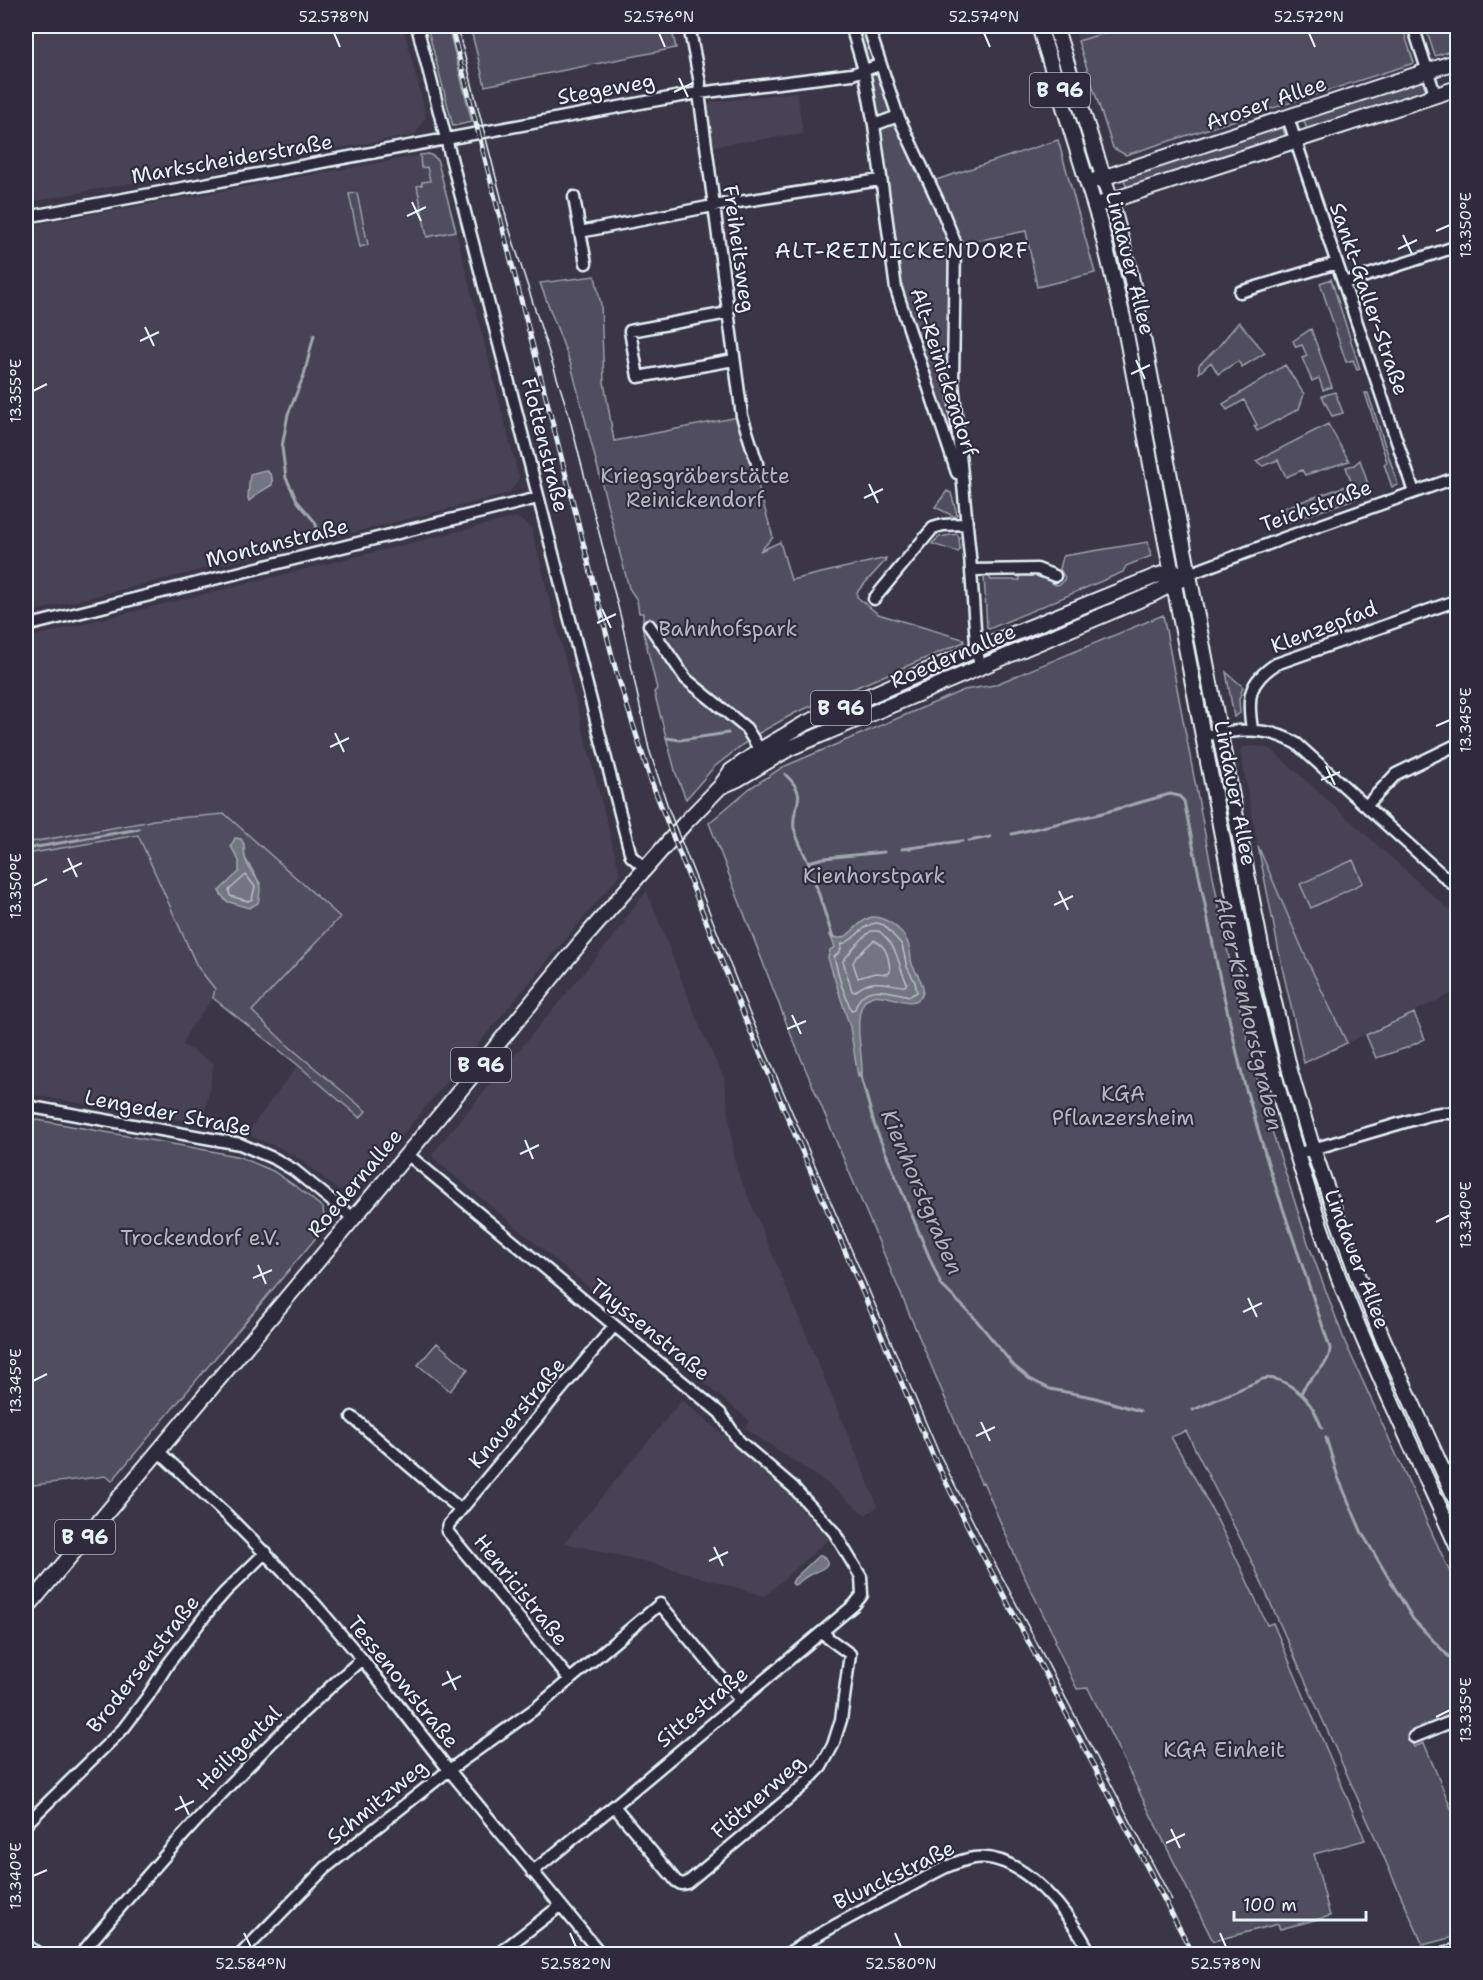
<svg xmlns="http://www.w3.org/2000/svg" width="1483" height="1980" font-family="'Shantell Sans',sans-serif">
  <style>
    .built { fill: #464354 }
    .green { fill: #504e5f; stroke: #9ca0ac; stroke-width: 1.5; fill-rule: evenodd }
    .water { fill: #737482; stroke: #a2a6b1; stroke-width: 1.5 }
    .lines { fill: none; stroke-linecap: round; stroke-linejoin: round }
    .shore { stroke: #b9bfc9; stroke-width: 1.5 }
    .stream { stroke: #a2a6b1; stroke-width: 3 }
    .minor-casing { stroke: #e8f1f8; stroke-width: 15 }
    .major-casing { stroke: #e8f1f8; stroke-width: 18 }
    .minor { stroke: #2f2a3d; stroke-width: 10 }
    .major { stroke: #2f2a3d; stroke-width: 14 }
    .tram { stroke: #e8f1f8; stroke-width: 1.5 }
    .rail-casing { stroke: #e8f1f8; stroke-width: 5 }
    .rail { stroke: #2f2a3d; stroke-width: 3; stroke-dasharray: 9; stroke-linecap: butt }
    .ticks { fill: none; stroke: #e8f1f8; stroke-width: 2 }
    .labels { text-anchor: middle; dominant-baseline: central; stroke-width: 4.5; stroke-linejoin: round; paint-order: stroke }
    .shield { fill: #2f2a3d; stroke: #b0b5c0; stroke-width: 1.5 }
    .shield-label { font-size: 20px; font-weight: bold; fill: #e8f1f8 }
    .street-label { font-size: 21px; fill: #e8f1f8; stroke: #2f2a3d }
    .park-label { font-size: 21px; fill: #b3b8c2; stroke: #2f2a3d }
    .neighbourhood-label { font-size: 22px; letter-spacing: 1.5px; fill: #e8f1f8; stroke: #2f2a3d }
    .water-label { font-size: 22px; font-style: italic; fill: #aeb2bd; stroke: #2f2a3d }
    .neatline { fill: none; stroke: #e8f1f8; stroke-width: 2 }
    .ticks-label { font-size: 15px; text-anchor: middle; fill: #e8f1f8 }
  </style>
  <rect width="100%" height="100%" fill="#3a3648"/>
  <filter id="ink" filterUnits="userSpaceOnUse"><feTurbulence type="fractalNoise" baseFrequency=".0167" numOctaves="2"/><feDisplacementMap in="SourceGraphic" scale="12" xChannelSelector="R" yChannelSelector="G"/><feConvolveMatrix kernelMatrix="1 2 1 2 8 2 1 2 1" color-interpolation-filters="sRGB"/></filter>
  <g filter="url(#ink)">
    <path class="built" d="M26,26H403L426,116L415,135L92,190L26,203Z
      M1073,26H1128L1078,41Z
      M797,92L803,134L712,146L706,108L712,102Z
      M429,154L437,159L519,478L509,494L26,613V226Z
      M516,517L531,527L620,874L357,1189L338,1190L300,1159L282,1149L246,1134L298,1065L360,1118L366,1111L285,1043L252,1011L340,917L153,820L146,822L26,843V638Z
      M1253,746L1264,747L1272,750L1457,917V991L1347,1043L1308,962L1258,846L1240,750L1243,747Z
      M138,835L197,966L215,989L213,998L187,1033L183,1045L214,1063L203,1124L26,1094V854Z
      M647,891L701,1030L724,1078L736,1168L878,1506L866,1515L828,1484L745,1428L750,1421L433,1158V1153L625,923L623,921Z
      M682,1400L780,1482L830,1538L765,1596L652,1563L564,1543Z"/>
    <path class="green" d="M427,26H448L472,122L453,126Z
      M470,26H671L676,48L485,86Z
      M855,26H864L945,229L949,245L956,454L898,281Z
      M1043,26H1050L1094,161L1087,163Z
      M1128,26H1402L1414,63L1126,155L1113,148L1078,41Z
      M1425,26H1457V49L1435,56Z
      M1422,81L1427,92L1308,132L1303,119Z
      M1282,126L1286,138L1128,190L1123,177Z
      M1058,140L1095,273L1037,287L1026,231L975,241L967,246L955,242L930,182Z
      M429,154L437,159L456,231L427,237L417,186L422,185V182L430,181L427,167L421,168L420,155Z
      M357,193L368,245L360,247L349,194Z
      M1112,220L1137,323L1128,325L1104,222Z
      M595,276L601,305L604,382L614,441L738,417L773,537L760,551L780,542L791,580L886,558L885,561L857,592V597L878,614L963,639L964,642L795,713L754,736L714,767L686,799L676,774L654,692L657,689L643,630V613H639L637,600L629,588L571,365L540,283Z
      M1331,279L1360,369L1357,370L1353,360L1346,362L1320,283Z
      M1239,322L1265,353L1242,367L1238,361L1218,374L1211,362L1199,373V365L1218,347Z
      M1311,329L1332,387L1323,390L1319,378L1312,381L1302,358L1307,356L1302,345L1296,347L1293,341Z
      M1139,330L1170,491L1160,493L1129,332Z
      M1285,365L1304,394L1299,409L1257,431L1254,426L1257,425L1244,400L1227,410L1223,404Z
      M1335,392L1343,413L1332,416L1322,396Z
      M1365,393H1368L1398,485L1392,487L1384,464L1387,462Z
      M1328,424L1349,461L1305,475L1302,470L1286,477L1278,460L1263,466L1256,461Z
      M1360,460L1371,493L1286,523L1281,512L1284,511L1283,508L1352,484L1346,467L1354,465Z
      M947,491L951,493L957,514L955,517L935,507Z
      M957,534L959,537L960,550L958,552L932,544L939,537Z
      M1148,542L1151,556L1126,566L1123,572L989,629L987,628L984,576L988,575L991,580H1020L1018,573C1027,573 1036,571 1044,577C1049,580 1050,583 1056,585L1061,584L1065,578L1060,569L1063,556Z
      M1153,582L1155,587L995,656V649Z
      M1186,599L1201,676L1207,690L1213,726L1211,727L1203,695L1198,684L1181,601Z
      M1163,615L1225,939L1241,1013L1265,1109L1308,1243L1345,1342L1457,1588V1713L1409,1734L1414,1747L1424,1743L1457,1823V1936L1423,1945L1254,1566L1186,1431L1171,1437C1208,1498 1239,1561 1267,1625L1273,1623L1365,1840L1314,1854L1330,1916L1280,1929L1278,1924L1213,1941L1088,1688L1077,1689L1054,1641L1056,1640L1023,1574L983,1482L981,1483L789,1030L709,823L750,788L783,767L964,690L994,685Z
      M961,663V670L844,720L841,714Z
      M1226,672L1243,687L1239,699L1240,713L1234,717Z
      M1220,753L1286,1070L1277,1072L1265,1028L1211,754Z
      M225,814L340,917L252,1011L285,1043L366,1111L360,1118L298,1065L213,998L215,989L197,966L138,835L26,854V843L146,822L153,820ZM244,844L245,858L261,885L226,901L219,891L240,872V861L231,846Z
      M1258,846L1308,962L1347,1043L1304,1063L1282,967Z
      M1353,860L1363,883L1311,908L1300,884Z
      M1414,1013L1425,1039L1406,1048L1376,1058L1366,1035Z
      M26,1118L206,1150L240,1157L273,1171L301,1190L323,1208L325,1227L112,1481L106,1476L26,1486Z
      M1313,1165L1446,1489L1437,1493L1378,1362L1305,1168Z
      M437,1343L468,1369L450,1391L418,1365Z"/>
    <path class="water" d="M265,470C272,474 273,478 272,485L260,492L249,501L248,498L250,474Z
      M235,838L241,839C246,846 243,850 245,858C251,879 265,876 258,903L249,908L226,901L219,891L239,872V861L231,846Z
      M872,917C888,917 904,931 909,946C911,952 910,958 912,964C916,974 929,988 920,998C906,1012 873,980 862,1006C854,1023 863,1057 862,1075L858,1076L850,1027L828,958L830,950L835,947L830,935C833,936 836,938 839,938C849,939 858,920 872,917Z
      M821,1555C837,1565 819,1570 811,1574C804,1577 800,1583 794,1585L792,1583L794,1579L817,1557Z"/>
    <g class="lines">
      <path class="shore" d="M246,875L255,887L252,899L248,901L230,896L229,890Z
        M877,923L884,925L902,945L907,967L915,982L917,992L910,996C889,992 863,981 855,1009L851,1010L841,984L834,957L840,952L842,944C857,940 861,924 877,923Z
        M871,931H879C901,950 895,960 907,983L905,986C885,985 874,976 855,992L852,991L843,961C851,951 860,939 871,931Z
        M874,940C888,947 889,959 890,972L888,974L875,973L858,978L853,963L856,957Z"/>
      <path class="stream" d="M314,335L304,375L288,414L282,447L286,478L298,502L315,522L318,531
        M667,738L680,740L728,733
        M785,774C812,800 790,804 794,828C797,840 804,853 809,864
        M1012,834L1099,814L1170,794L1179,796L1184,801L1220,979L1243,1079L1270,1170L1330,1348C1330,1369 1307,1375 1301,1394
        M969,841L990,837
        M26,849L139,829
        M902,849L962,841
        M808,862L824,858L884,852
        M813,876L833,938
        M860,1073L875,1127L941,1285L973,1316L1014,1366L1030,1379L1050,1389L1092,1397L1140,1411
        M1193,1410L1263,1379C1280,1375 1302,1392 1311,1406C1316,1413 1319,1421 1322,1428
        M1326,1438L1338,1477L1362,1533L1413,1619L1449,1657H1458"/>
      <g class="minor-casing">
        <path id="minor" d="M417,26L631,856L646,869
          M689,26L700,83L699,93L742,416L757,463L758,477
          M851,26L864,70L874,125L896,289L957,473
          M868,26L898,116L939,203L955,242L953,383L970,556L976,643L980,668
          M1413,26L1435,94
          M1288,118L1414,492
          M874,125L898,116
          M574,197L580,232
          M26,217L646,102L699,93L852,74L880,65
          M586,263L580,232L713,206L880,180
          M1344,283L1458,246
          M1240,292L1337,263
          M728,313L630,331L638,377L734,360
          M971,570L1037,569L1055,576
          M1189,574L1287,537L1458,477
          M874,599L933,528L943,525L966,524
          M649,625L686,679L746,728L760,750
          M26,626L538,498
          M1252,729C1247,698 1248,682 1276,664L1458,600
          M1203,736C1236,730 1267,725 1297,744L1458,889
          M1366,806L1396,774L1458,744
          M26,1106L240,1144L275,1159L294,1170L353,1218
          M407,1154L720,1413L739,1441L793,1487L834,1532L861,1577L862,1595L854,1605L614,1806L532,1872
          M1296,1154L1429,1115L1441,1113H1458
          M352,1417L461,1510
          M158,1451L227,1515L315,1604L362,1659L449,1770L601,1954
          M570,1680L447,1531L449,1524L614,1326
          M1414,1737L1458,1719
          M614,1806L676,1881L681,1884L687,1883L803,1786L821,1767L833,1745L841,1720L850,1654L828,1638L824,1632
          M26,1824L123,1729L148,1696L168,1664L211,1608L225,1592L266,1552
          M26,1945L39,1954
          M81,1954C168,1849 258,1748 362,1659
          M241,1954L325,1868L449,1770L536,1708L660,1604L740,1700
          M498,1954L560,1906
          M787,1954C824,1930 863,1910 903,1890C925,1879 949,1862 974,1858C1024,1852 1071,1916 1091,1954"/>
      </g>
      <g class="major-casing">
        <path id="major" d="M1039,26L1099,220L1123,318L1248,971C1274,1081 1304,1189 1345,1294C1379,1380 1420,1463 1458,1548
          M1055,26L1111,201L1131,276L1261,946L1290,1071L1313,1149L1358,1277L1383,1339L1458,1504
          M1096,180L1458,61
          M1103,203L1458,88
          M722,786L738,779L790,748L1153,594L1180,580
          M26,1609L440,1115L581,942L685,823L720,787L731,771L765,747L804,724L996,641L1156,576L1170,572L1189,574
          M1445,1954L1458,1951"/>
      </g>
      <use href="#minor" class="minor"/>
      <use href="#major" class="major"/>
      <path class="tram" d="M457,26L509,228L568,412L621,618L649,749L669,810L749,1012L939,1453L979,1533L1172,1900"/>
      <g class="rail-casing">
        <path id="rail" d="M451,26L616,671L650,778L735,995L933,1456L973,1537L1193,1954"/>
      </g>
      <use href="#rail" class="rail"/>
    </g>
  </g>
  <path class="ticks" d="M334,33L340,47M659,33L665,47M984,33L990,47M1309,33L1315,47M679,78L688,97M674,92L693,83M412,202L421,221M407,216L426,207M1436,231L1450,225M1403,235L1412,254M1398,249L1417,240M145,327L154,346M140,341L159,332M1136,360L1145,379M1131,374L1150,365M33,391L47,384M869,484L878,503M864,498L883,489M602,609L611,628M597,623L616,614M1436,726L1450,720M335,733L344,752M330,747L349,738M1326,766L1335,785M1321,780L1340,772M68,858L77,877M63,872L82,863M33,886L47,879M1059,891L1068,910M1054,905L1073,896M792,1015L801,1034M787,1029L806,1021M525,1140L533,1159M520,1154L539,1145M1436,1222L1450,1215M258,1265L266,1284M253,1278L272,1270M1248,1298L1257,1317M1243,1312L1262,1303M33,1381L47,1374M981,1422L990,1441M976,1436L995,1427M714,1547L723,1566M709,1561L728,1552M447,1671L456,1690M442,1685L461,1676M1436,1717L1450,1710M180,1796L189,1815M175,1810L194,1801M1171,1829L1180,1848M1166,1843L1185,1834M33,1876L47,1870M244,1933L251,1947M570,1933L576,1947M895,1933L901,1947M1220,1933L1226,1947"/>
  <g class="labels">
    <g class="shield">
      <rect x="1030" y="73" width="60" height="34" rx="4.5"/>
      <rect x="811" y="691" width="60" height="34" rx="4.5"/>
      <rect x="451" y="1048" width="60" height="34" rx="4.5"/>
      <rect x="55" y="1520" width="60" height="34" rx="4.5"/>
    </g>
    <g class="shield-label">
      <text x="1060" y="90">B 96</text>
      <text x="841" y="708">B 96</text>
      <text x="481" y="1065">B 96</text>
      <text x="85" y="1537">B 96</text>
    </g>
    <g class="street-label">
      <text transform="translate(606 89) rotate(-10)">Stegeweg</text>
      <text transform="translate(1266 103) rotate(-19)">Aroser Allee</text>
      <text transform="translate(232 159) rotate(-10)">Markscheiderstraße</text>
      <text transform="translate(739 249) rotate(82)">Freiheitsweg</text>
      <text transform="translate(1130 263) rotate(76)">Lindauer Allee</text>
      <text transform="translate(1369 299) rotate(71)">Sankt-Galler-Straße</text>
      <text transform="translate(944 372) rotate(72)">Alt-Reinickendorf</text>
      <text transform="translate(545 445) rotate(76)">Flottenstraße</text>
      <text transform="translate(1316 506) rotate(-20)">Teichstraße</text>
      <text transform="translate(277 543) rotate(-14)">Montanstraße</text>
      <text transform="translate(1324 627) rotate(-21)">Klenzepfad</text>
      <text transform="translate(953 656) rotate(-23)">Roedernallee</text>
      <text transform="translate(1235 793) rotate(79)">Lindauer Allee</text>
      <text transform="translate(168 1113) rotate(11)">Lengeder Straße</text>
      <text transform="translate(355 1183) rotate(-50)">Roedernallee</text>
      <text transform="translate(1357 1259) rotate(69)">Lindauer Allee</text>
      <text transform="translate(650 1330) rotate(39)">Thyssenstraße</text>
      <text transform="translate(517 1413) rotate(-50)">Knauerstraße</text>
      <text transform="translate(521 1590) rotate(51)">Henricistraße</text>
      <text transform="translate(143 1664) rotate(-52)">Brodersenstraße</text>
      <text transform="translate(403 1682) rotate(51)">Tessenowstraße</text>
      <text transform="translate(702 1707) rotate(-40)">Sittestraße</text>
      <text transform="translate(239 1748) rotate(-45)">Heiligental</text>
      <text transform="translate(758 1797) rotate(-41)">Flötnerweg</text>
      <text transform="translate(377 1802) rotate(-39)">Schmitzweg</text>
      <text transform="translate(894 1875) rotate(-26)">Blunckstraße</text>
    </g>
    <g class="park-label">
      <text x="695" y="476">Kriegsgräberstätte<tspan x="695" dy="24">Reinickendorf</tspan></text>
      <text x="728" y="629">Bahnhofspark</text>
      <text x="874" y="876">Kienhorstpark</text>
      <text x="1123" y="1094">KGA<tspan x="1123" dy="24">Pflanzersheim</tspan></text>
      <text x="200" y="1238">Trockendorf e.V.</text>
      <text x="1224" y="1750">KGA Einheit</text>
    </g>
    <g class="neighbourhood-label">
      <text x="902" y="250">ALT-REINICKENDORF</text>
    </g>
    <g class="water-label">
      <text transform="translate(1249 1014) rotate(77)">Alter Kienhorstgraben</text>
      <text transform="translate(922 1192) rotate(67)">Kienhorstgraben</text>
    </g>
  </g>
  <rect width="1483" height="1980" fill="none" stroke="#2f2a3d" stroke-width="66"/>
  <path d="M1234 1911v9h132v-9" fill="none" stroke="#e8f1f8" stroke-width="3"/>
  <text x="1243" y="1911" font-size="18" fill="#e8f1f8" stroke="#2f2a3d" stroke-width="4.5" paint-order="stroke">100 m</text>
  <rect x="33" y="33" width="1417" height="1914" class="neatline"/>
  <g class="ticks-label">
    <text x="334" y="22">52.578°N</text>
    <text x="659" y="22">52.576°N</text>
    <text x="984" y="22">52.574°N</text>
    <text x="1309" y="22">52.572°N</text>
    <text transform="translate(1466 225) rotate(-90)" y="5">13.350°E</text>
    <text transform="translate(16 391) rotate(-90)" y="5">13.355°E</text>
    <text transform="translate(1466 720) rotate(-90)" y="5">13.345°E</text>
    <text transform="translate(16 886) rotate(-90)" y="5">13.350°E</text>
    <text transform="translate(1466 1215) rotate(-90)" y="5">13.340°E</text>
    <text transform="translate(16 1381) rotate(-90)" y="5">13.345°E</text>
    <text transform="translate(1466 1710) rotate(-90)" y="5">13.335°E</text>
    <text transform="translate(16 1876) rotate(-90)" y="5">13.340°E</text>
    <text x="251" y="1969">52.584°N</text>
    <text x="576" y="1969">52.582°N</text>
    <text x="901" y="1969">52.580°N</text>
    <text x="1226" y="1969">52.578°N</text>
  </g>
</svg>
